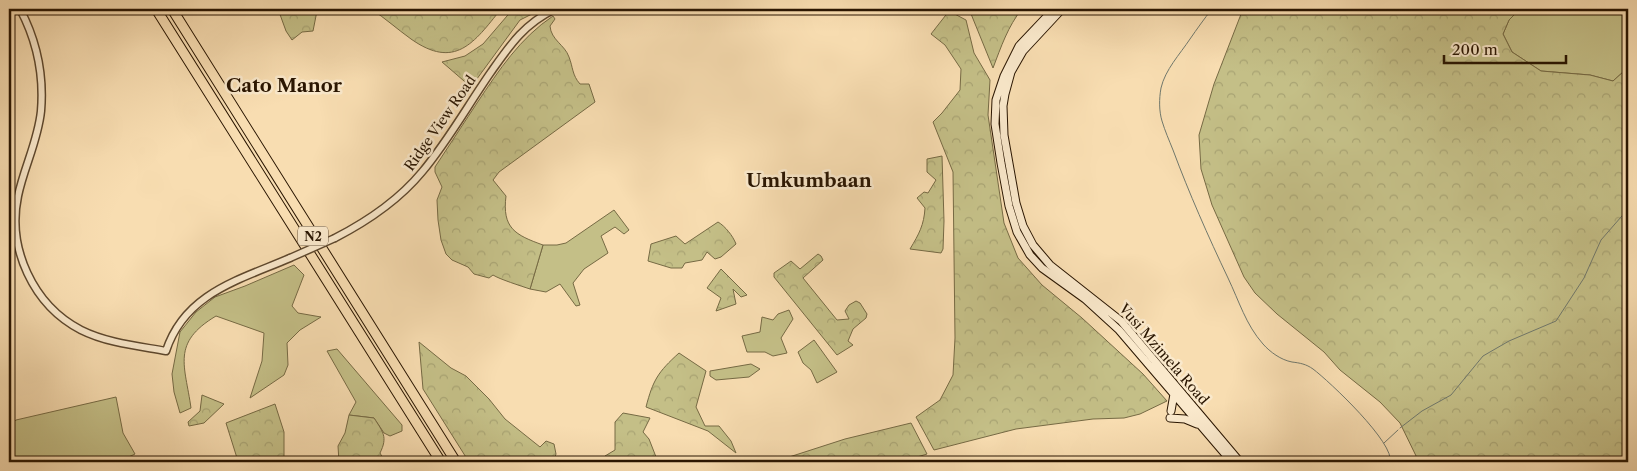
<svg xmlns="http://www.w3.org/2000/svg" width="1637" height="471" font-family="'Libre Caslon Text',serif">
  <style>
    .green { fill: #c4bf87; stroke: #766a44 }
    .forest { fill: url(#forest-crowns); stroke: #766a44 }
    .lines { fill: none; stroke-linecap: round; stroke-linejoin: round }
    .stream { stroke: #70786c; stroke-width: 1 }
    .tertiary-casing { stroke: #5d472d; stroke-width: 9 }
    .secondary-casing { stroke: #291501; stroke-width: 9 }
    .motorway-casing { stroke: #291501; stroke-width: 11 }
    .tertiary { stroke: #fae9cc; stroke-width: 6 }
    .secondary { stroke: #fae9cc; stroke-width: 7 }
    .motorway { stroke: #f8ddb1; stroke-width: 9 }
    .tertiary-bridge-casing { stroke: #5d472d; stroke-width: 9; stroke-linecap: butt }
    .tertiary-bridge { stroke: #fae9cc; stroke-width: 6 }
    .labels { text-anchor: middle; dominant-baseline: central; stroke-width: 5; stroke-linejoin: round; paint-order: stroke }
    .shield { fill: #fae9cc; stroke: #68553e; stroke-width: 1 }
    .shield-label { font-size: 12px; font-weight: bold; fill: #291501 }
    .street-label { font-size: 14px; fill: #291501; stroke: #fae9cc }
    .district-label { font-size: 19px; font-weight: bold; fill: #291501; stroke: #fae9cc }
  </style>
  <defs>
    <pattern id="forest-crowns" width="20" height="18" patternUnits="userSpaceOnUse" patternTransform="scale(1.25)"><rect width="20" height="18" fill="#c4bf87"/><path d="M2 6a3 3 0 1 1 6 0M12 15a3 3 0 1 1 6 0" fill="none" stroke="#a8a373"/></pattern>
  </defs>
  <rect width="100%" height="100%" fill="#f8ddb1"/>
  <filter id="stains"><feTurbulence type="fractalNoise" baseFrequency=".004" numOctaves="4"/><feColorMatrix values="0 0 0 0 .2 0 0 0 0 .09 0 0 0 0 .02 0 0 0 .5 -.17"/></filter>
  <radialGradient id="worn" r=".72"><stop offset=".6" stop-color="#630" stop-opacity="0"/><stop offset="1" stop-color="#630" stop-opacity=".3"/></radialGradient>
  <path class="green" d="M1520,9H1628V59L1623,72L1613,81L1590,75L1541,71L1512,52L1503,34L1509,20Z
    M614,210L629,230L624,234L615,227L601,236L608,253L584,269L573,283L580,305L576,306L560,284L546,292L530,289L543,245H557L566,243Z
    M294,265L304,275L292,306L298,313L321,317L300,330L287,343L288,365L284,375L250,398L262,361L264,333L216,316C171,343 185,365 191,408L180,413L174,392L172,374L180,332L196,312L215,297L245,286Z
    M789,310L793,319L781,338L787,353L773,356L765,352H747L742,336L760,332L762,317L773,320L778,314Z
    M814,340L837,372L817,383L811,370L803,363L798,352Z
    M337,349L402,425V431L390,436L384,433L374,418L349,415L356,402L327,351Z
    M751,364L760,369L749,377L716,380L710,376V371Z
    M116,397L123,433L135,454L118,462H9V426L16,420Z"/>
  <path class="forest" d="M278,9H319L317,11L313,31L302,32L292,40L286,31Z
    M371,9H501C474,43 455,70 411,39C397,29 385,18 371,9Z
    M513,9H542L520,20L471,87L442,62L465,56L483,44Z
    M969,9H1022C1008,26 1001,47 993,68Z
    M1243,9H1520L1509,20L1503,34L1512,52L1541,71L1590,75L1613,81L1623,72L1628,74V462H1419L1400,423L1380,402L1340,370L1324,352L1277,314L1255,293L1244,277L1212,205L1201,169L1199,135L1214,84Z
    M949,11L966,20L974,53L990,80L988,115L1004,223L1018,258L1042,285L1082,318L1143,374L1167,401L1140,414L1124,418L1093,419L1016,429L934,450L916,417L940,400L953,375L955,338L953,172L933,122L942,113L960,90L961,69L945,45L931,34Z
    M553,16L555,19L550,26C551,40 565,45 569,57C573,67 572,75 580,84H589L595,102L536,145L499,172L493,180L506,196C502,228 515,235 543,245L530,289C521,286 499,279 493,275L489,278L474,274L468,267L452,260L446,254L441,240L438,220L437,200L442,187L435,172V167C449,146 463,124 477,103C499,70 520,38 553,16Z
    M942,156L944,221L943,249L941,253L910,249C919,234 924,225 925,208L917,198L924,192L928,193L936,180L927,172V159Z
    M718,222C725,226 733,236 736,244L721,257L715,259L707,252L702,260L685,263L682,268H671L648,261L651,244L676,236L685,244Z
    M818,254L821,256L823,260L803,278L837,320L849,319L845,311L849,305L856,301L860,303L867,314L866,318L853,329L848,341L853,345L837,355L774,277V273L791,261L800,269Z
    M721,269L747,295L741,297L733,289L736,304L716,311L721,298L707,288Z
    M419,342L451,368L466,376L489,399L505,419L540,447L546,441L554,444L556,454L554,460L558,462H469L423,389Z
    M679,353L706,371L696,407L705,426H719L731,441L736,453L708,431L646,407C653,380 658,372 679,353Z
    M202,395L224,404L204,423L189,426L188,422L200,411Z
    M275,404L284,432V462H241L237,458L226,423Z
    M623,413L650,418L643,432L649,439L658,462H612L605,456L615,450V422Z
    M349,415L374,418C383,432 388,437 380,453L385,462H339L338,446L345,433Z
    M911,423L927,454L901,462H781L783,459L845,439Z"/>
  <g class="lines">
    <path class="stream" d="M1212,9C1204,19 1197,29 1190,39C1180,54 1165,70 1161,88C1159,99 1159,111 1162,121C1165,131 1169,140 1173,150C1189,193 1208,236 1228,278C1239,301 1246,325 1263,344C1270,352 1281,360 1292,362C1300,363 1306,364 1313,369C1329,381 1396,444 1390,462
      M1400,428L1422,411L1451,395L1483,356L1509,341L1556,321L1584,278L1601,240L1628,209
      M1384,443L1398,430"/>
    <g class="tertiary-casing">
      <path id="tertiary" d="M20,9C37,41 44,75 41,111C38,141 24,167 18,196C7,248 33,305 81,330C107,343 138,346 166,351C185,293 239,280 290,258
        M335,238C368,221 398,201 422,172C448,141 468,105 491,72C510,45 524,24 555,9"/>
    </g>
    <g class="secondary-casing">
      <path id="secondary" d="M1054,9L1019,46L1004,76L996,100L995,124L1001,163L1009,206L1017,232L1030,255L1042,268L1085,299L1119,330L1232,462
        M1062,9L1023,51L1011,72L1005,94L1003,106L1004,135L1016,203L1023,226L1033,245L1050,265L1121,321L1240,462
        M1171,411L1174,394
        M1170,418L1185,419L1197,424"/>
    </g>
    <g class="motorway-casing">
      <path id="motorway" d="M156,9L441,462
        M172,9L456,462"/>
    </g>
    <use href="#tertiary" class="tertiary"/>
    <use href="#secondary" class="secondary"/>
    <use href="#motorway" class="motorway"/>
    <g class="tertiary-bridge-casing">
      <path id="tertiary-bridge" d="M290,258L335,238"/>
    </g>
    <use href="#tertiary-bridge" class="tertiary-bridge"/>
  </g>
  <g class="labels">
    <rect class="shield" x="298" y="226.5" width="30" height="19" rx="4"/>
    <g class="shield-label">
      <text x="313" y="236">N2</text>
    </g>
    <g class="street-label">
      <text transform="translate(440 123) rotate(-55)">Ridge View Road</text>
      <text transform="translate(1164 354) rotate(49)">Vusi Mzimela Road</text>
    </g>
    <g class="district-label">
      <text x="284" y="85">Cato Manor</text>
      <text x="809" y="180">Umkumbaan</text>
    </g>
  </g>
  <rect width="1637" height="471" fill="none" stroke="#f8ddb1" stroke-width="30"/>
  <rect x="10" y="10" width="1617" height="451" fill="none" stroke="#291501" stroke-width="2.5"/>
  <rect x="15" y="15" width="1607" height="441" fill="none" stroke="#291501"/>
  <path d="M1444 55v8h122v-8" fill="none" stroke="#291501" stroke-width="2.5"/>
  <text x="1452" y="55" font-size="15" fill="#291501" stroke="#fae9cc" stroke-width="4" paint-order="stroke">200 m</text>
  <rect width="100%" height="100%" filter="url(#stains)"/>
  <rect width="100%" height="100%" fill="url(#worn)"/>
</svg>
